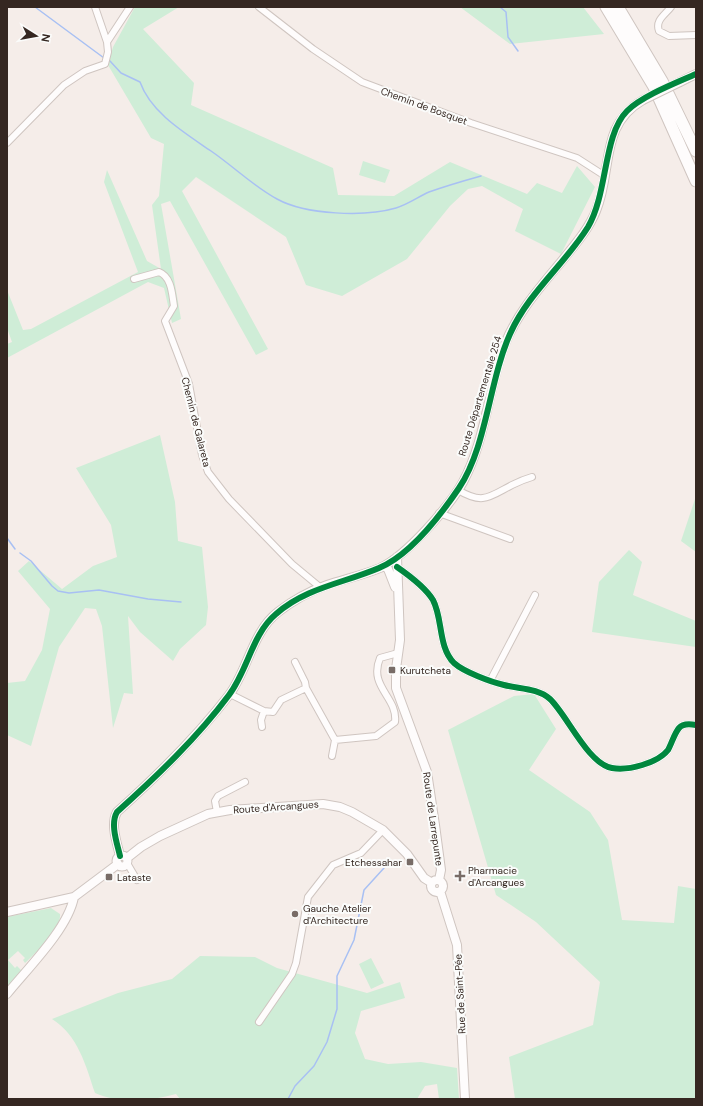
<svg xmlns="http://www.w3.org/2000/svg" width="703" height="1106" font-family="'DM Sans',sans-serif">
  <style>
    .green { fill: #cfedd7 }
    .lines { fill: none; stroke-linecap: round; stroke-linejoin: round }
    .stream { stroke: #a8c0f3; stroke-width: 1.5 }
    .street-casing { stroke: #cfc5c0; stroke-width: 8 }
    .secondary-casing { stroke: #cfc5c0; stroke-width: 10 }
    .highway-casing { stroke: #cfc5c0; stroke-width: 13 }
    .street { stroke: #fefcfc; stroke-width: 6 }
    .secondary { stroke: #fefcfc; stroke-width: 8 }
    .highway { stroke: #fefcfc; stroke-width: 11 }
    .secondary-bridge-casing { stroke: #cfc5c0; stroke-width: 10; stroke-linecap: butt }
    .secondary-bridge { stroke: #fefcfc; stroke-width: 8 }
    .cycleway-casing { stroke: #fbfcfb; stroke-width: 8 }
    .cycleway { stroke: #00873e; stroke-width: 6 }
    .poi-dot { fill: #786c67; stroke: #fbfcfb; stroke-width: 1.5 }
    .labels { text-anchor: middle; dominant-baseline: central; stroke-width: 4; stroke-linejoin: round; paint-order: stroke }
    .street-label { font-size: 10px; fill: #352721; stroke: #fbfcfb }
    .poi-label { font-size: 10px; fill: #352721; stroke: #fbfcfb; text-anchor: start }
  </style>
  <rect width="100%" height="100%" fill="#f5ede9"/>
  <path class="green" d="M135,7H179L143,29L194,83L191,105L333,168L338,195L394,196L450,162L527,194L537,183L562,193L577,166L595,187L561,254L515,231L523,209L482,186L468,189L450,206L407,259L342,296L306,285L286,237L196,177L182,191L268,349L256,355L170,201L161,204L181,319L172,323L164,288L148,282L7,358V344L12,342L7,328V290L23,330L31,329L138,272L104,182L107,170L147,261L161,269L152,205L159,196L164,144L151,138L108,65L113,47Z
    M460,7H583L604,34L510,44Z
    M363,161L390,170L385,183L359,175Z
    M160,435L175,502L178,541L202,547L208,607L206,625L180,649L173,661L140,632L128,616L133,694L124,693L113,728L102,626L96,609L85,608L59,647L31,746L7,735V683L25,681L42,650L50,609L18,571L29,561L62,589L93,566L117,557L111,525L76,468Z
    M696,496V552L681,541Z
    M629,550L642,562L633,595L696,621V647L592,632L599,582Z
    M534,694L556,729L529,770L590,812L608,840L622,920L674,923L678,886L696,889V1099H515L509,1057L593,1025L600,982L536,922L496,895L448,730L514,696Z
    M51,908L60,914C62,927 35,954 25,963L23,960L25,958L18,951L8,960L15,968L17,966L22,971L7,989V917Z
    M200,956L255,957L277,968L367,993L400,982L405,998L361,1011L355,1033L365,1059L388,1064L421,1062L457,1068L459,1099H439L437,1084L425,1086L417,1099H180L176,1094C151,1101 119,1104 95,1093C86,1066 78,1035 52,1019L118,993L172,979Z
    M371,958L384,983L371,989L359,964Z"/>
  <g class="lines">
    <path class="stream" d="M35,7L104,58
      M500,7L506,12L508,37L518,51
      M110,61L121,73L140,82C151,113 185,133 211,151C233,166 253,186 277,199C306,215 365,217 396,208C407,205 418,197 429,192C446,186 463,181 481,176
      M7,538L15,549
      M20,553L31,561L52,586L58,591L69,593L99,590L148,599L181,602
      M288,1099L295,1086L314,1066L327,1042L337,1009V976L354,940L364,890L384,868"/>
    <g class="street-casing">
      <path id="street" d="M95,7L107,42
        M259,7L313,49L362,82L471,123L577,158L605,176
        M671,7C665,15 655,20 659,31L669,36L696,35
        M7,143L64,85L85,71L105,64L108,52L107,42L130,7
        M134,279L159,272C172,277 172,295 174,306L165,321L189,384L202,455L208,472L229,499L292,564L321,588
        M458,490C483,505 489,497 512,485C518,482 525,479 532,477
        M439,513L510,539
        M397,567C410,576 425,587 433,600C443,619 438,647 454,663C464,672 491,682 504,685C519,689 538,688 550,699C567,715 588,764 612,768C628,771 658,763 668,750C672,743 674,734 679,728C683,723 691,724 696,725
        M295,662L305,682L306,688L335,740L332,756
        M490,681L535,595
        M230,694L264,711L273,712L281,700L306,688
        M262,727L261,720L264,711
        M335,740L376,736L395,722C398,697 368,687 380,658L398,653
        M217,812L215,801L218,796L245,782
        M127,863L137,880
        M259,1022L292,974L296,963L308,897L333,865L361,853L383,830"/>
    </g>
    <g class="secondary-casing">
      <path id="secondary" d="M680,82L696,74
        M397,557L400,640L396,669V688L427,772L435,825L441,870L439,880
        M384,566L388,569L395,587
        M116.5 861a5.5 5.5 0 1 1 11 0a5.5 5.5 0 1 1-11 0Z
        M120,856C117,843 110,824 117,812C157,776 196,738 229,695C248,670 252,632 278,612C292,601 310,591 327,585C345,579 363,575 380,568C406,556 449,507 463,482C486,439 488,389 505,344C518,311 543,284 565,257C577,242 589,228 596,211C613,170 599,125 643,100
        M127,858L141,847L160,836L208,814L230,810L323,804L340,807L352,812L383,830L407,854L424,878L432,883
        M431 886a6 6 0 1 1 12 0a6 6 0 1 1-12 0Z
        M440,891L457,945L465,1099
        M7,912L74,897L118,864
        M7,994C27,969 68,929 74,897"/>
    </g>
    <g class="highway-casing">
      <path id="highway" d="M606,7L654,87L696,181
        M618,7L662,81L696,151"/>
    </g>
    <use href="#street" class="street"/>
    <use href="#secondary" class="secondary"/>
    <use href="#highway" class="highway"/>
    <g class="secondary-bridge-casing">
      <path id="secondary-bridge" d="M643,100L680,82"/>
    </g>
    <use href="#secondary-bridge" class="secondary-bridge"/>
    <g class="cycleway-casing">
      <path id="cycleway" d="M397,567C410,576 425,587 433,600C443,619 438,647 454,663C464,672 491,682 504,685C519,689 538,688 550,699C567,715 588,764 612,768C628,771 658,763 668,750C672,743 674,734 679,728C683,723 691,724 696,725
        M120,856C117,843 110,824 117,812C157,776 197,738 229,695C248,670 252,634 276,614C305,588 344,583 379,568C410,555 440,516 459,488C487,446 489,381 510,334C528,293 565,264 588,227C608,193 603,135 627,111C642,96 676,83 696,74"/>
    </g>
    <use href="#cycleway" class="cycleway"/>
  </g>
  <g class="poi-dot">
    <rect x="388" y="666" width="8" height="8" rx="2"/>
    <rect x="406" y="858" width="8" height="8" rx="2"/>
    <path d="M458 870h4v4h4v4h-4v4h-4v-4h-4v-4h4z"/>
    <rect x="105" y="873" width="8" height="8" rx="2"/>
    <circle cx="295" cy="914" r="4"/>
  </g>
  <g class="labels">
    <g class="street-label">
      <text transform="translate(424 106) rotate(20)">Chemin de Bosquet</text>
      <text transform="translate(480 396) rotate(-73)">Route Départementale 254</text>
      <text transform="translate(196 422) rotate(76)">Chemin de Galareta</text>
      <text transform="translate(276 807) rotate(-4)">Route d'Arcangues</text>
      <text transform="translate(433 819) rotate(82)">Route de Larrepunte</text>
      <text transform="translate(460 994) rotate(-93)">Rue de Saint-Pée</text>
    </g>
    <g class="poi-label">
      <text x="400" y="670">Kurutcheta</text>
      <text x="402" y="862" text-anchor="end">Etchessahar</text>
      <text x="468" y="870">Pharmacie<tspan x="468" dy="12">d'Arcangues</tspan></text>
      <text x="117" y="877">Lataste</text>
      <text x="303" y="908">Gauche Atelier<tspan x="303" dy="12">d'Architecture</tspan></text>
    </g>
  </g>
  <rect width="703" height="1106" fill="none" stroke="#352721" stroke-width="16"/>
  <g transform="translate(36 36) rotate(101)" stroke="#fbfcfb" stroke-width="3" paint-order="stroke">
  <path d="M0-3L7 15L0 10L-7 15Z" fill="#352721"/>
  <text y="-6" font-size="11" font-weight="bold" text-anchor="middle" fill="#352721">N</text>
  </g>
</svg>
